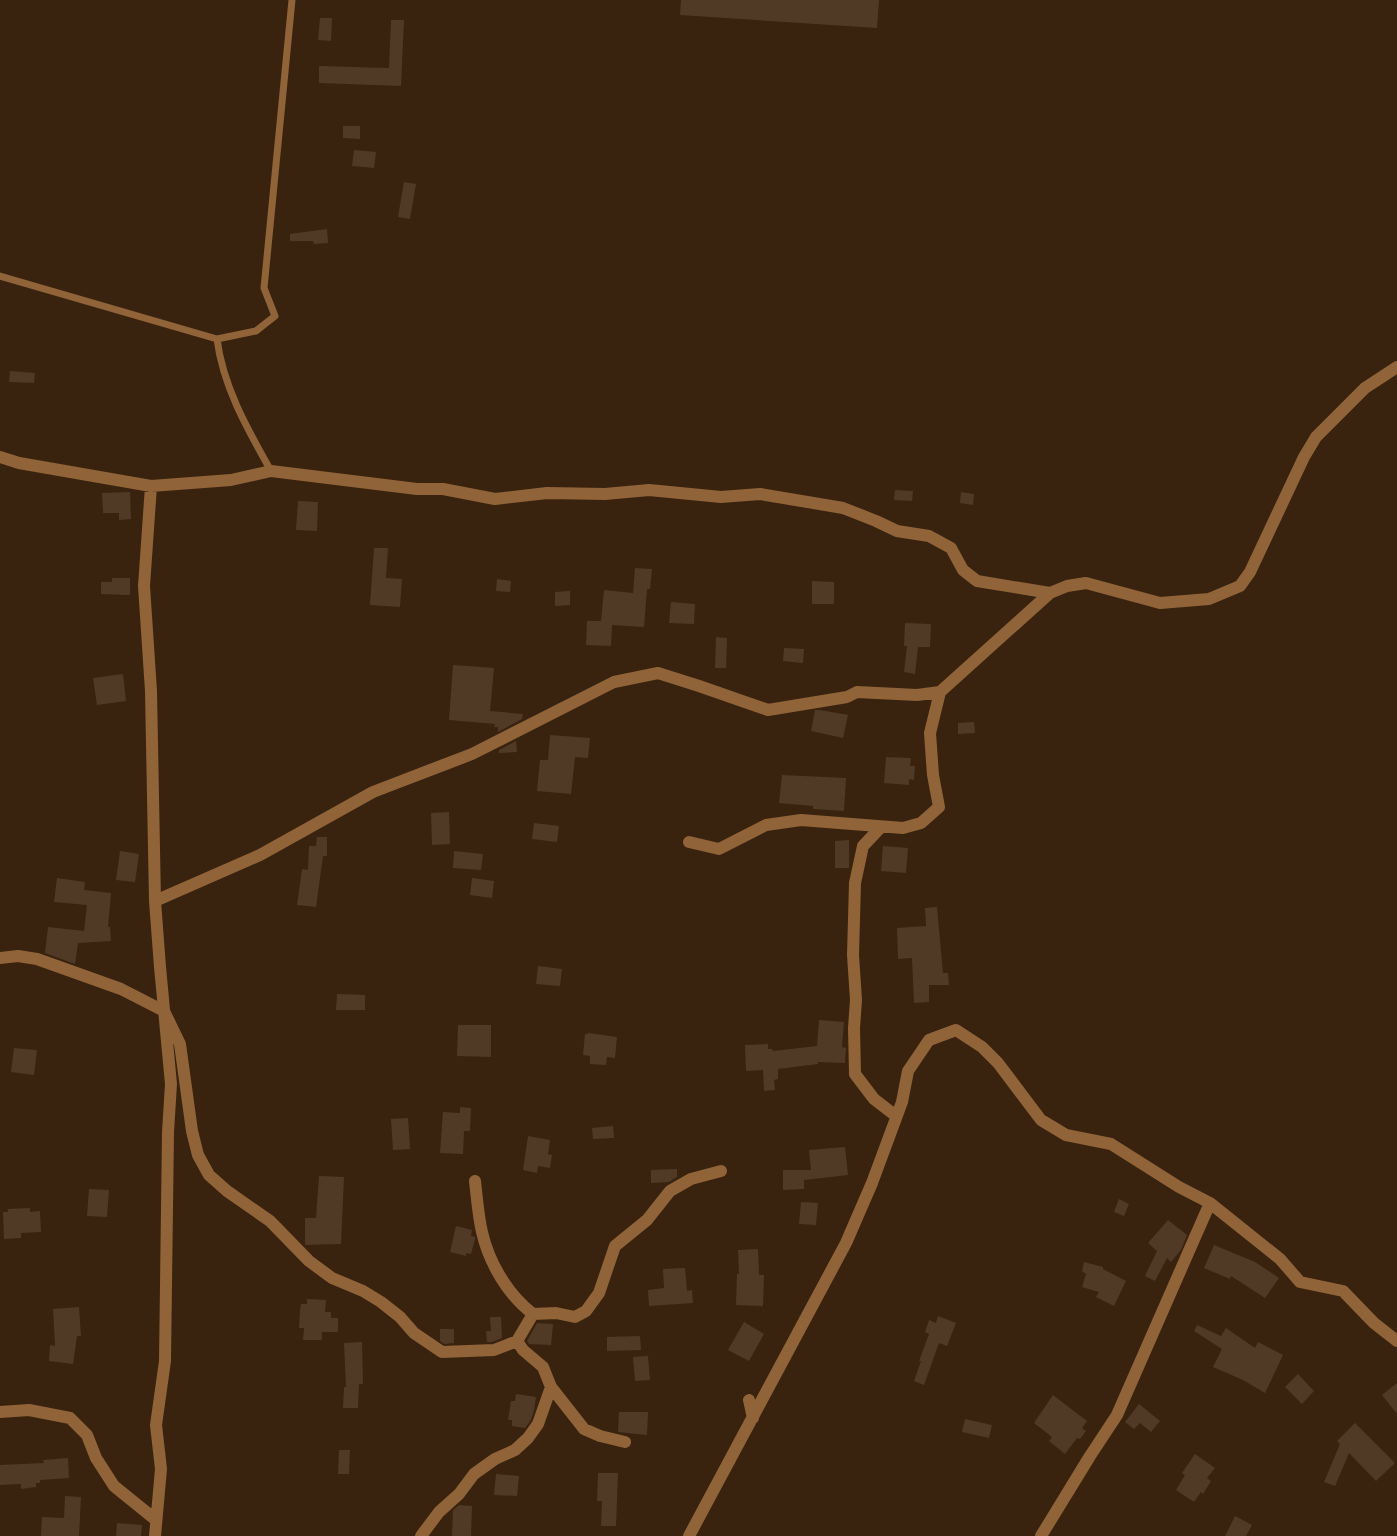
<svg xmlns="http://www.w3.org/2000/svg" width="1397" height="1536" font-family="'Asap Condensed',sans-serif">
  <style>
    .building { fill: #513a25 }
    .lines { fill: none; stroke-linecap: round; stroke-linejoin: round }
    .lane { stroke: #906339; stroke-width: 7 }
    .street { stroke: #906339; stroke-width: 12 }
  </style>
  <rect width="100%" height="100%" fill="#39230e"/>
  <path class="building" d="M681,0H879L877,28L680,15Z
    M320,18H332L331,41L318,40Z
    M391,20H404L401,86L319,83V66L389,68Z
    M343,126H360V139L343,138Z
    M354,150L376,152L374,168L352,166Z
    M404,182L416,184L410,219L398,217Z
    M327,229L328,243L314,244L313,241H290V234Z
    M10,371L35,373L34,383L9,382Z
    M895,490L913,491L912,501L894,500Z
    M130,492L131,519L119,520V513H103L102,493Z
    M961,492L974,494L973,505L960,503Z
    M298,501L318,502L317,531L296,530Z
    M374,548H388L386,578L402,579L400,607L370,605Z
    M635,568L652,569L650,589H647L644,627L612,625L611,646L586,645L587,621H601L604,590L633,593Z
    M112,578H130V595L101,594V582H112Z
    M497,579L511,581L510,592L496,591Z
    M812,581L834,582V604H812Z
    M570,591V605L555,606V592Z
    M671,602L695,604L694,624L669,623Z
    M905,623L931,624L930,647H918L915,674L904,672L907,646H904Z
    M716,637L727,638L726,668H715Z
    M784,648L804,649L803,663L783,661Z
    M453,665L494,668L490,711L523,714L522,719L498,732V727H494L495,724L449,720Z
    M123,674L126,701L97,705L93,678Z
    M815,710H820L848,715L843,738L811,731Z
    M974,722L975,733L958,734V723Z
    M550,735L590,738L588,758L575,757L571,794L537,791L540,760H548Z
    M516,741L517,752L499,753V750Z
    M886,757L911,758L910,766H915L914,780L909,779V785L884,783Z
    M782,775L846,778L844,811L813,809V806L779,803Z
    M449,812L450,844L432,845L431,813Z
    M534,823L559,826L557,842L532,839Z
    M317,837H327V856H323L316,907L297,905L302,869L308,870L309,846H316Z
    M849,840V868H835V841Z
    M883,846L908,848L906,873L881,871Z
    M120,851L139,854L135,882L116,880Z
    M454,851L483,854L481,870L453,868Z
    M57,878L85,882L84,890L111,893L108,927H110L111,941L78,943L75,964L45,953L48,927L84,931L87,905L54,902Z
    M472,878L494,881L492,898L470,895Z
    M937,907L943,973H948L949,985H929V1002L914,1003L912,958L898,959L897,928L926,926L925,908Z
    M538,966L562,969L560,986L536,984Z
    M337,994L365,995V1010H336Z
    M819,1020L844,1022L842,1047L846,1048L845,1063L818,1062V1064L778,1069V1079L774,1080L775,1090L764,1091L763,1070L746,1071L745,1045L768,1044V1049H772L773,1051L817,1046Z
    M458,1025H491V1057L457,1056Z
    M588,1033L617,1037L615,1058L607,1057L606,1065L590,1064V1056L583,1055L585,1034H587Z
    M14,1048L37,1050L34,1075L11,1072Z
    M460,1107L471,1108L470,1131H464L463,1154L440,1153L443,1112L460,1113Z
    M408,1118L410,1149L393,1150L391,1119Z
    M613,1126L614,1138L593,1139L592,1128Z
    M528,1136L550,1140L548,1154L552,1155L550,1168L538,1166L537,1173L523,1170Z
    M845,1147L848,1175L804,1180V1189L783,1190V1170H811L809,1150Z
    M677,1169V1177L669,1182L651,1183V1170Z
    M319,1176L344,1177L341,1244L305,1245V1218H316Z
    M89,1189L109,1190L107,1217L87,1216Z
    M1119,1199L1129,1204L1124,1216L1114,1212Z
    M801,1202L818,1203L816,1225L799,1224Z
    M30,1208V1212L40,1211L41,1232L21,1233V1238L4,1239L3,1212H8V1209Z
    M1168,1220L1187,1235L1181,1250L1171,1262L1167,1258L1155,1281L1145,1276L1157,1251L1148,1243Z
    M456,1226L472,1230L471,1236L475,1237V1239L471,1254L466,1253V1256L450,1252Z
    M1214,1245L1255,1262L1279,1278L1265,1298L1231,1276L1230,1279L1204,1268Z
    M758,1249L759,1275H764L763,1306L736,1305L737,1274H739L738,1250Z
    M1084,1262L1103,1267V1269L1126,1281L1114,1306L1096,1297L1099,1292L1082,1287L1086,1274L1082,1271Z
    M685,1268L687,1291L692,1290L693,1303L649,1306L648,1290L664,1288L663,1269Z
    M307,1299L326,1300L325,1312H331V1318H338V1332H322V1340H303L304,1328H299L300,1311L301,1304H307Z
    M79,1307L81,1336H77L73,1364L49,1361L50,1345L55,1346L53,1309Z
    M938,1316L956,1323L947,1346L939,1343L924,1385L914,1381L921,1361H919L929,1334L925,1332L929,1320L936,1323Z
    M490,1317H501L502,1338L492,1342H487L486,1331H491Z
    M744,1322L764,1334L749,1361L728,1350Z
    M537,1323L553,1324L551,1345L529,1344L527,1341Z
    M1197,1325L1221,1336L1226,1328L1255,1348L1258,1342L1283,1355L1265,1393L1243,1380L1213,1367L1222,1349L1194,1331Z
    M440,1329H454V1343L444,1344L440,1341Z
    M640,1336L641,1350L607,1351V1337Z
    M362,1342L363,1384H359L358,1408H343L344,1387H346L344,1343Z
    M648,1356L650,1380L635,1381L633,1357Z
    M1298,1374L1314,1391L1302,1404L1285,1387Z
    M1397,1383V1414L1382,1395Z
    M516,1394L536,1397L534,1410L531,1420L525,1428L512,1426V1420H508L511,1401H515Z
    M1053,1395L1087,1421L1082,1428L1086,1431L1080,1439L1077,1438L1065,1454L1049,1441L1052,1437L1034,1423Z
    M1139,1404L1160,1421L1151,1432L1140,1423L1134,1429L1125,1422Z
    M619,1412H648L647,1435L618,1432Z
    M965,1419L992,1425L989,1438L962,1432Z
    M1355,1423L1395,1463L1376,1481L1349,1453L1335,1486L1324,1482L1340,1444L1337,1441Z
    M339,1450H350L349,1474H338Z
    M1195,1454L1215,1468L1207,1478L1211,1481L1203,1494L1201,1492L1194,1502L1176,1490L1185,1475L1182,1473Z
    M68,1458L69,1478L40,1480V1483H36V1487L21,1489V1484L0,1485V1465L44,1463L43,1460Z
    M598,1473H618L616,1526H601L602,1501H597Z
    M496,1474L519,1476L517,1496L494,1495Z
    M65,1496L81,1497L79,1536H41L42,1517L64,1518Z
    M459,1505L472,1506L471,1536H452L453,1510Z
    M1235,1516L1252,1525L1246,1536H1225Z
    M117,1523L142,1525L141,1536H116Z"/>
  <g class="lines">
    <path class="lane" d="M0,276L217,339L256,331L275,316L264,288L292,0
      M217,339C223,387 248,430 271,471"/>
    <path class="street" d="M0,457L19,463L151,486L231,480L271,471L417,489H443L495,499L547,493L605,494L649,490L721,497L760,494L843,508L876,521L897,531L929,536L951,548L963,570L977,581L1050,593
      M151,486L144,586L151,691L155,901L160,967L171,1084L168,1132L165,1361L156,1425L161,1469L155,1536
      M881,827L863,846L855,883L853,955L856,1000L854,1028L855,1074L874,1099L896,1116
      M689,842L719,849L766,825L801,820L903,828L921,823L939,807L933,775L930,733L940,692L1050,593L1067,586L1086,583L1160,603L1209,599L1240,586L1250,572L1304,457L1316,437L1365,388L1397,367
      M155,901L260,855L373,792L472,754L614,682L658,673L699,686L768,710L847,697L857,692L917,695L940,692
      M0,958L18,956L37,959L121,989L164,1011L180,1044L192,1131L198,1155L209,1175L227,1191L270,1221L309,1261L332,1278L363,1291L381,1302L400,1317L414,1333L442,1352L494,1350L507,1345L517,1341L533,1314L556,1313L575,1317L586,1311L599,1293L615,1246L647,1220L670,1191L691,1179L721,1171
      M475,1181C477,1198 478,1215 482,1232C489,1263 508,1295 533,1314
      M517,1341L523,1350L543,1367L551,1387L584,1429L600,1436L625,1442
      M749,1400L753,1418
      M0,1412L29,1410L70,1418L87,1435L96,1458L114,1486L156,1520
      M421,1536L439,1512L459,1494L474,1474L495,1459L515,1450L528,1438L538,1424L551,1387
      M689,1536L846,1243L872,1183L902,1102L908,1071L929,1040L956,1030L982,1047L998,1063L1041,1120L1066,1135L1111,1144L1179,1187L1210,1203L1280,1259L1300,1282L1343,1291L1374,1323L1397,1341
      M1041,1536L1090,1456L1117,1415L1210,1203"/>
  </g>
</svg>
